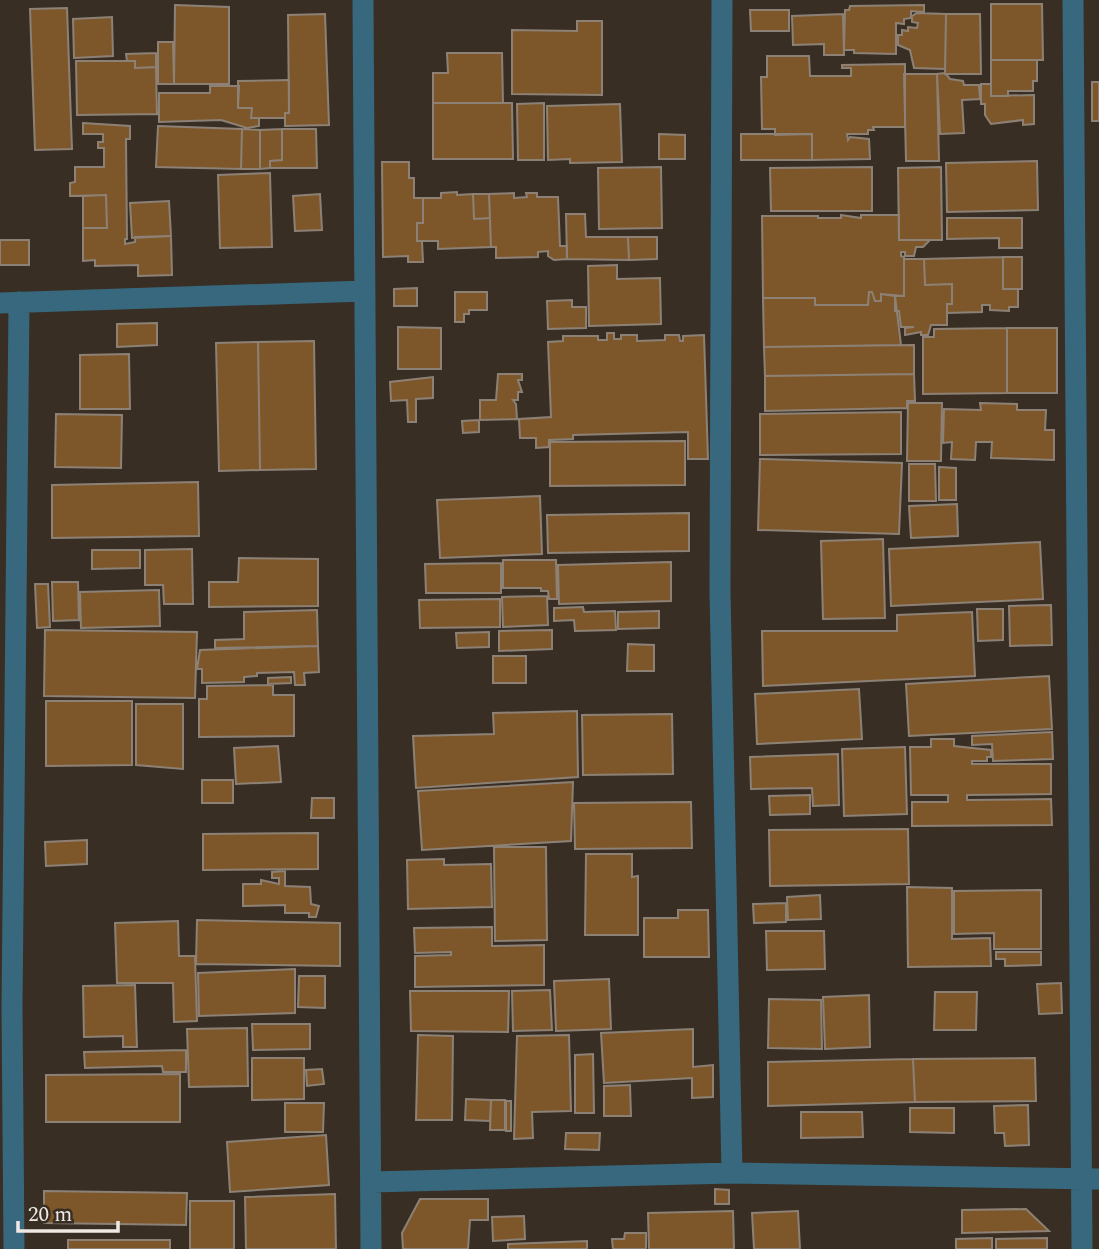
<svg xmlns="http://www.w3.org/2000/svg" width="1099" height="1249" font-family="Spectral,serif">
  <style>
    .building { fill: #7d572a; stroke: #8d8175; stroke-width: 2 }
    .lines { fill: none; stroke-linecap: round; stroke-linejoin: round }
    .street { stroke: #37687d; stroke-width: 21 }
  </style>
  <rect width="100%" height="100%" fill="#382e24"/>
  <path class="building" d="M991,4H1042L1043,60H991Z
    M175,5L229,7V84H174Z
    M924,5V12L911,11V18L904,19V24L896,23V54L854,53V50H844L845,10H849L850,6Z
    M67,8L72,149L35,150L30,9Z
    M750,10H789V31H751Z
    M917,13L946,14L945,69L914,68L910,50L898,45V35H902V30L908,31V27L917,28L918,23L912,22V16Z
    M325,14L329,125L285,126V113H289L288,15Z
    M843,14L844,55H824V44L793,45L792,16Z
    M946,14H980L981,74H945Z
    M112,17L113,56L74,58L73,19Z
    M577,21H602V95L512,94V30L577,31Z
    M158,42H173L174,84H158Z
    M156,53V67L135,68V61H127L126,54Z
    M447,53H502L503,103H433V73H448Z
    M767,56H809L810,76H851V68H842V65L905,64V127H873L874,130H868V134H847L848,140L850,137L869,139L870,159L812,160V134L775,135V129H762L761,77H767Z
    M991,60H1037V81H1033V91H1008V96H991Z
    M76,61H135V68L156,67L157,114L77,115Z
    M945,73L950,79L963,81L964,85H979L980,99L962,100L964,133L940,134L937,74Z
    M904,74H937L939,161H906Z
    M289,80V113H285V118H251L252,108H238V81Z
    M1092,82H1099V121H1092Z
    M981,84H991V96L1034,95V124L1023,125V120L991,124L985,115V104H981Z
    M210,86H239L238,108H252L251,118H259V126L247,128L221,120L159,122V93H210Z
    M433,103H512L513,159H433Z
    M544,103V160H518L517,104Z
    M620,104L622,162L570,163V159L548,160L547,106Z
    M83,123L130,126V139H126L127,239H125V244L135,242V237L171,236L172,275L138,276V265L95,266V260L83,261V228H107L106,195L70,196V183L75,182V167H104V148H98V142H103V134H83Z
    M158,126L242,129L241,169L156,167Z
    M242,129L260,130V169H241Z
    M282,129H316L317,168H270V161L282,160Z
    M282,129V160L270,161V168L260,169V130Z
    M659,134L685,135V159H659Z
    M741,134H812V160H741Z
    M1037,161L1038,210L947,212L946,163Z
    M382,162H409V178H414V198H423V223H417V241H422L423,262H408V256L383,257Z
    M661,167L662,228L599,229L598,168Z
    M872,167V211H771L770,168Z
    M941,167L942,240H899L898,168Z
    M270,173L272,247L220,248L218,175Z
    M457,192V195L473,194L474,219L490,218L491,247L438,249V241H417V223H423V198H441V193Z
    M514,193V198L527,197L526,193H537V197H558L560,246H567V259L554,260L548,256V251L538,252V257L496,258V247H491L489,194Z
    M320,194L322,230L295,231L293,196Z
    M473,194H489L490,218L474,219Z
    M106,195L107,228H83V196Z
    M169,201L171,236L132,238L130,203Z
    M566,214H585L586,237H628L629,260L567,259Z
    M841,215L861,218V215H899V240H930L923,247H916L914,256H905V252H901V256L904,257V296L881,294V301H875L872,292H869L868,305H815V298H763L762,216H818V218H841Z
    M947,218H1022V248H999V238L947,239Z
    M628,237H657V259L629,260Z
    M0,240H29V265H0Z
    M1003,257V289H1018V307H1009V311L990,310V305H982V312L947,313V304H952V284L925,285L924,259Z
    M1003,257H1022V289H1003Z
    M904,259H924L925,285L952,284V304H947V325H931L928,335H921V332L905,335V328L914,327H901L899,311H895V296H904Z
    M617,265V279L660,278L661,324L589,326L588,266Z
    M417,288V306H394V289Z
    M455,292H487V310H469V314H464V322H455Z
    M869,292H872L875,301H881V294L895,296L901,345L764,347L763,298H815V305H868Z
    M572,300V307H586V328L548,329L547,301Z
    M157,323V345L117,347V324Z
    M398,327L441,328V369H398Z
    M1007,328V393L923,394V337H934V329Z
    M1007,328H1057V393H1007Z
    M607,333H614V339H621V335H637V341L665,340V335H679L680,341H683V336L704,335L708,459H688V432L573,435V439L549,440V447L536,448V438H520L519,419L551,417L548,342L563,341V336H598V340H607Z
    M314,341L316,469L260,470L258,342Z
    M258,342L260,470L219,471L216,343Z
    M914,345V374L765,376L764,347Z
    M129,354L130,409H80V355Z
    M498,374H522V380H518L522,392H518V400H513L516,404L517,419L480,420V400H496Z
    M914,374L915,401H907V408L765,411V376Z
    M433,377V398L416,399V422H408L407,400L391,401L390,382Z
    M908,403H942L941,461H907Z
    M980,403L1017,404V410H1046L1045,430H1054V460L991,458L992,442H976L975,460L951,459L952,442L943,443L944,409L981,410Z
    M901,412V454L760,455V414Z
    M56,414L122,415L121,468L55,467Z
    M479,420V432L463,433L462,421Z
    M685,441V485L550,486V442Z
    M760,459L902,463L899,534L758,530Z
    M909,464H935L936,501H909Z
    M939,467L956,468V500H939Z
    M198,482L199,536L52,538V485Z
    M540,496L542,554L440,558L437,500Z
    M957,504L958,536L911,538L909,506Z
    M689,513V551L548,553L547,515Z
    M883,539L885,618L823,619L821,541Z
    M1040,542L1043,599L891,606L889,549Z
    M192,549L193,604H164L163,585H145V550Z
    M92,550H140V568L92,569Z
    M239,558L318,559V606L209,607V582H238Z
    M503,560H556L557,599H549L548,591H541V588H503Z
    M671,562V601L559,604L558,565Z
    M501,563V593H426L425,564Z
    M52,582H78L79,620L53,621Z
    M35,584H48L50,627L37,628Z
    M159,590L160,626L81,628L80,592Z
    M547,596L548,625L503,627L502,597Z
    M500,599V627L420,628L419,600Z
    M1051,605L1052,645L1010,646L1009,606Z
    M583,607L584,612L615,611L616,630L575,631L574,620L554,621V608Z
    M977,609H1003V640L978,641Z
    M317,610L318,646L215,648V640L244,639V612Z
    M659,611V628L618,629V612Z
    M972,612L975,676L763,686L762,631H897V615Z
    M45,630L197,632L195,698L44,696Z
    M552,630V649L499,651V631Z
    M489,632V647L457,648L456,633Z
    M628,644L654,645V671H627Z
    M318,646L319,672L304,673L305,685H295L294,672L257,673V676L244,677V682L202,683V669H197L200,650Z
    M493,656H526V683H493Z
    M1049,676L1052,729L909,736L906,684Z
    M291,677V683L268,684V678Z
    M273,685V695H294V736L199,737V699H207V686Z
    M859,689L862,739L757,744L755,694Z
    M46,701H132V765L46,766Z
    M136,704H183V769L136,765Z
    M577,711L578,777L416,788L413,736L494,734L493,713Z
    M672,714L673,774L583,775L582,715Z
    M1052,732L1053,759L993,761L992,744L972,745V736Z
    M931,739H954V746L991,750V757H987V761H972V764H1051V794L967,795V800L1051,799L1052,825L912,826V802H948V795H911L910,747H931Z
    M278,746L281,782L236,784L234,748Z
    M905,747L907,814L844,816L842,749Z
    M838,754L839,805L813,806L812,788L751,789L750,757Z
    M202,780H233V803H202Z
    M573,782L571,841L422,850L418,791Z
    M810,795V814L770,815L769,796Z
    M312,798H334V818H311Z
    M691,802L692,848L575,849L574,803Z
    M908,829L909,884L770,886L769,830Z
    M318,833V869L203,870V834Z
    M87,840V864L46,866L45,842Z
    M494,847H546L547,940L495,941Z
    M586,854H632V877L638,876V935H585Z
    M444,859V865L491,864L492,907L408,909L407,860Z
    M285,871V886L310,887L311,904L319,906L316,917H309V913H285V905L243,906V884H261V880L279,884V878H272V872Z
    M907,887L952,888V939L990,938L991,966L908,967Z
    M1041,890V949H994V933L954,934V891Z
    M820,895L821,919L788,920L787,897Z
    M786,903V922L754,923L753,904Z
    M678,910H708L709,957H644V918H678Z
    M197,920L340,923V966L196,964Z
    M178,921L179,956H195L197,1021L174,1022L173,983H117L115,923Z
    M492,927V946L544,945V985L415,987V956L451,955V952L415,953L414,928Z
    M766,931H824L825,969L767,970Z
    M996,952H1041V965L1005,966V959H996Z
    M295,969V1013L199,1016L198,973Z
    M299,976H325V1008L298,1007Z
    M609,979L611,1029L556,1031L554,981Z
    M1061,983L1062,1013L1039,1014L1037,984Z
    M135,985L137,1047H123V1036L84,1037L83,986Z
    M550,990L552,1030L513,1031L512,991Z
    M410,991H509L508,1032L411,1031Z
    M935,992H977L976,1030H934Z
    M869,995L870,1047L825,1049L823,997Z
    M769,999L821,1000L822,1049L768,1048Z
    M252,1024H310V1049L253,1050Z
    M247,1028L248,1086L189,1087L187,1029Z
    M693,1029V1067L713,1065V1097L692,1098V1078L604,1083L601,1033Z
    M418,1035L453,1036L452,1120H416Z
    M569,1035L571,1111L532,1112L533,1138L514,1139L517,1036Z
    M186,1050V1072H163L162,1066L85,1068L84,1052Z
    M593,1054L594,1113H575V1055Z
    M252,1058H304V1099L252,1100Z
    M1035,1058L1036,1101L915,1102L913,1059Z
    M913,1059L915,1102L768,1106V1062Z
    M322,1069L324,1084L307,1086L306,1070Z
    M180,1074V1122H46V1075Z
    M630,1085L631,1116H604V1086Z
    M466,1099L491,1100L490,1121L465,1120Z
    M491,1100H505V1130H490Z
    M506,1101H511V1131H506Z
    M285,1103H324L323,1132H285Z
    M1028,1105L1029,1145L1005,1146L1004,1133H995L994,1106Z
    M910,1108H954V1133L910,1132Z
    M801,1112H862L863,1137L801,1138Z
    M566,1133H600L599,1150L565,1149Z
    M326,1135L329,1185L230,1192L227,1142Z
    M715,1189L729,1190V1204H715Z
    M44,1191L187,1193L186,1225L44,1223Z
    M335,1194L336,1249H246L245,1197Z
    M420,1199H488V1220H470L468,1249H403L402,1233Z
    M190,1201H234V1249H190Z
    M1026,1209L1049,1231L962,1233V1210Z
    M733,1211L734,1249H649L648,1213Z
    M798,1211L800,1249H754L752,1213Z
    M524,1216L525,1239L493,1241L492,1217Z
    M625,1233H646V1249H613L612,1239H624Z
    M992,1238V1249H956V1239Z
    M1047,1238V1249H996V1239Z
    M68,1240H170V1249H68Z
    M587,1241V1249H508V1244Z"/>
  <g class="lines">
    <path class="street" d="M363,0L371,1249
      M722,0L720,592L732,1173
      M1073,0L1082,1249
      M0,303L365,291
      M371,1182L732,1173L1099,1179
      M14,1249L12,1007L19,302"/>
  </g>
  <path d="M18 1221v10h100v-10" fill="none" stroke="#f0e9e3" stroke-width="3.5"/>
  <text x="28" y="1221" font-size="21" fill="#f0e9e3" stroke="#382e24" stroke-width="5" paint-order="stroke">20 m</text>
</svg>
